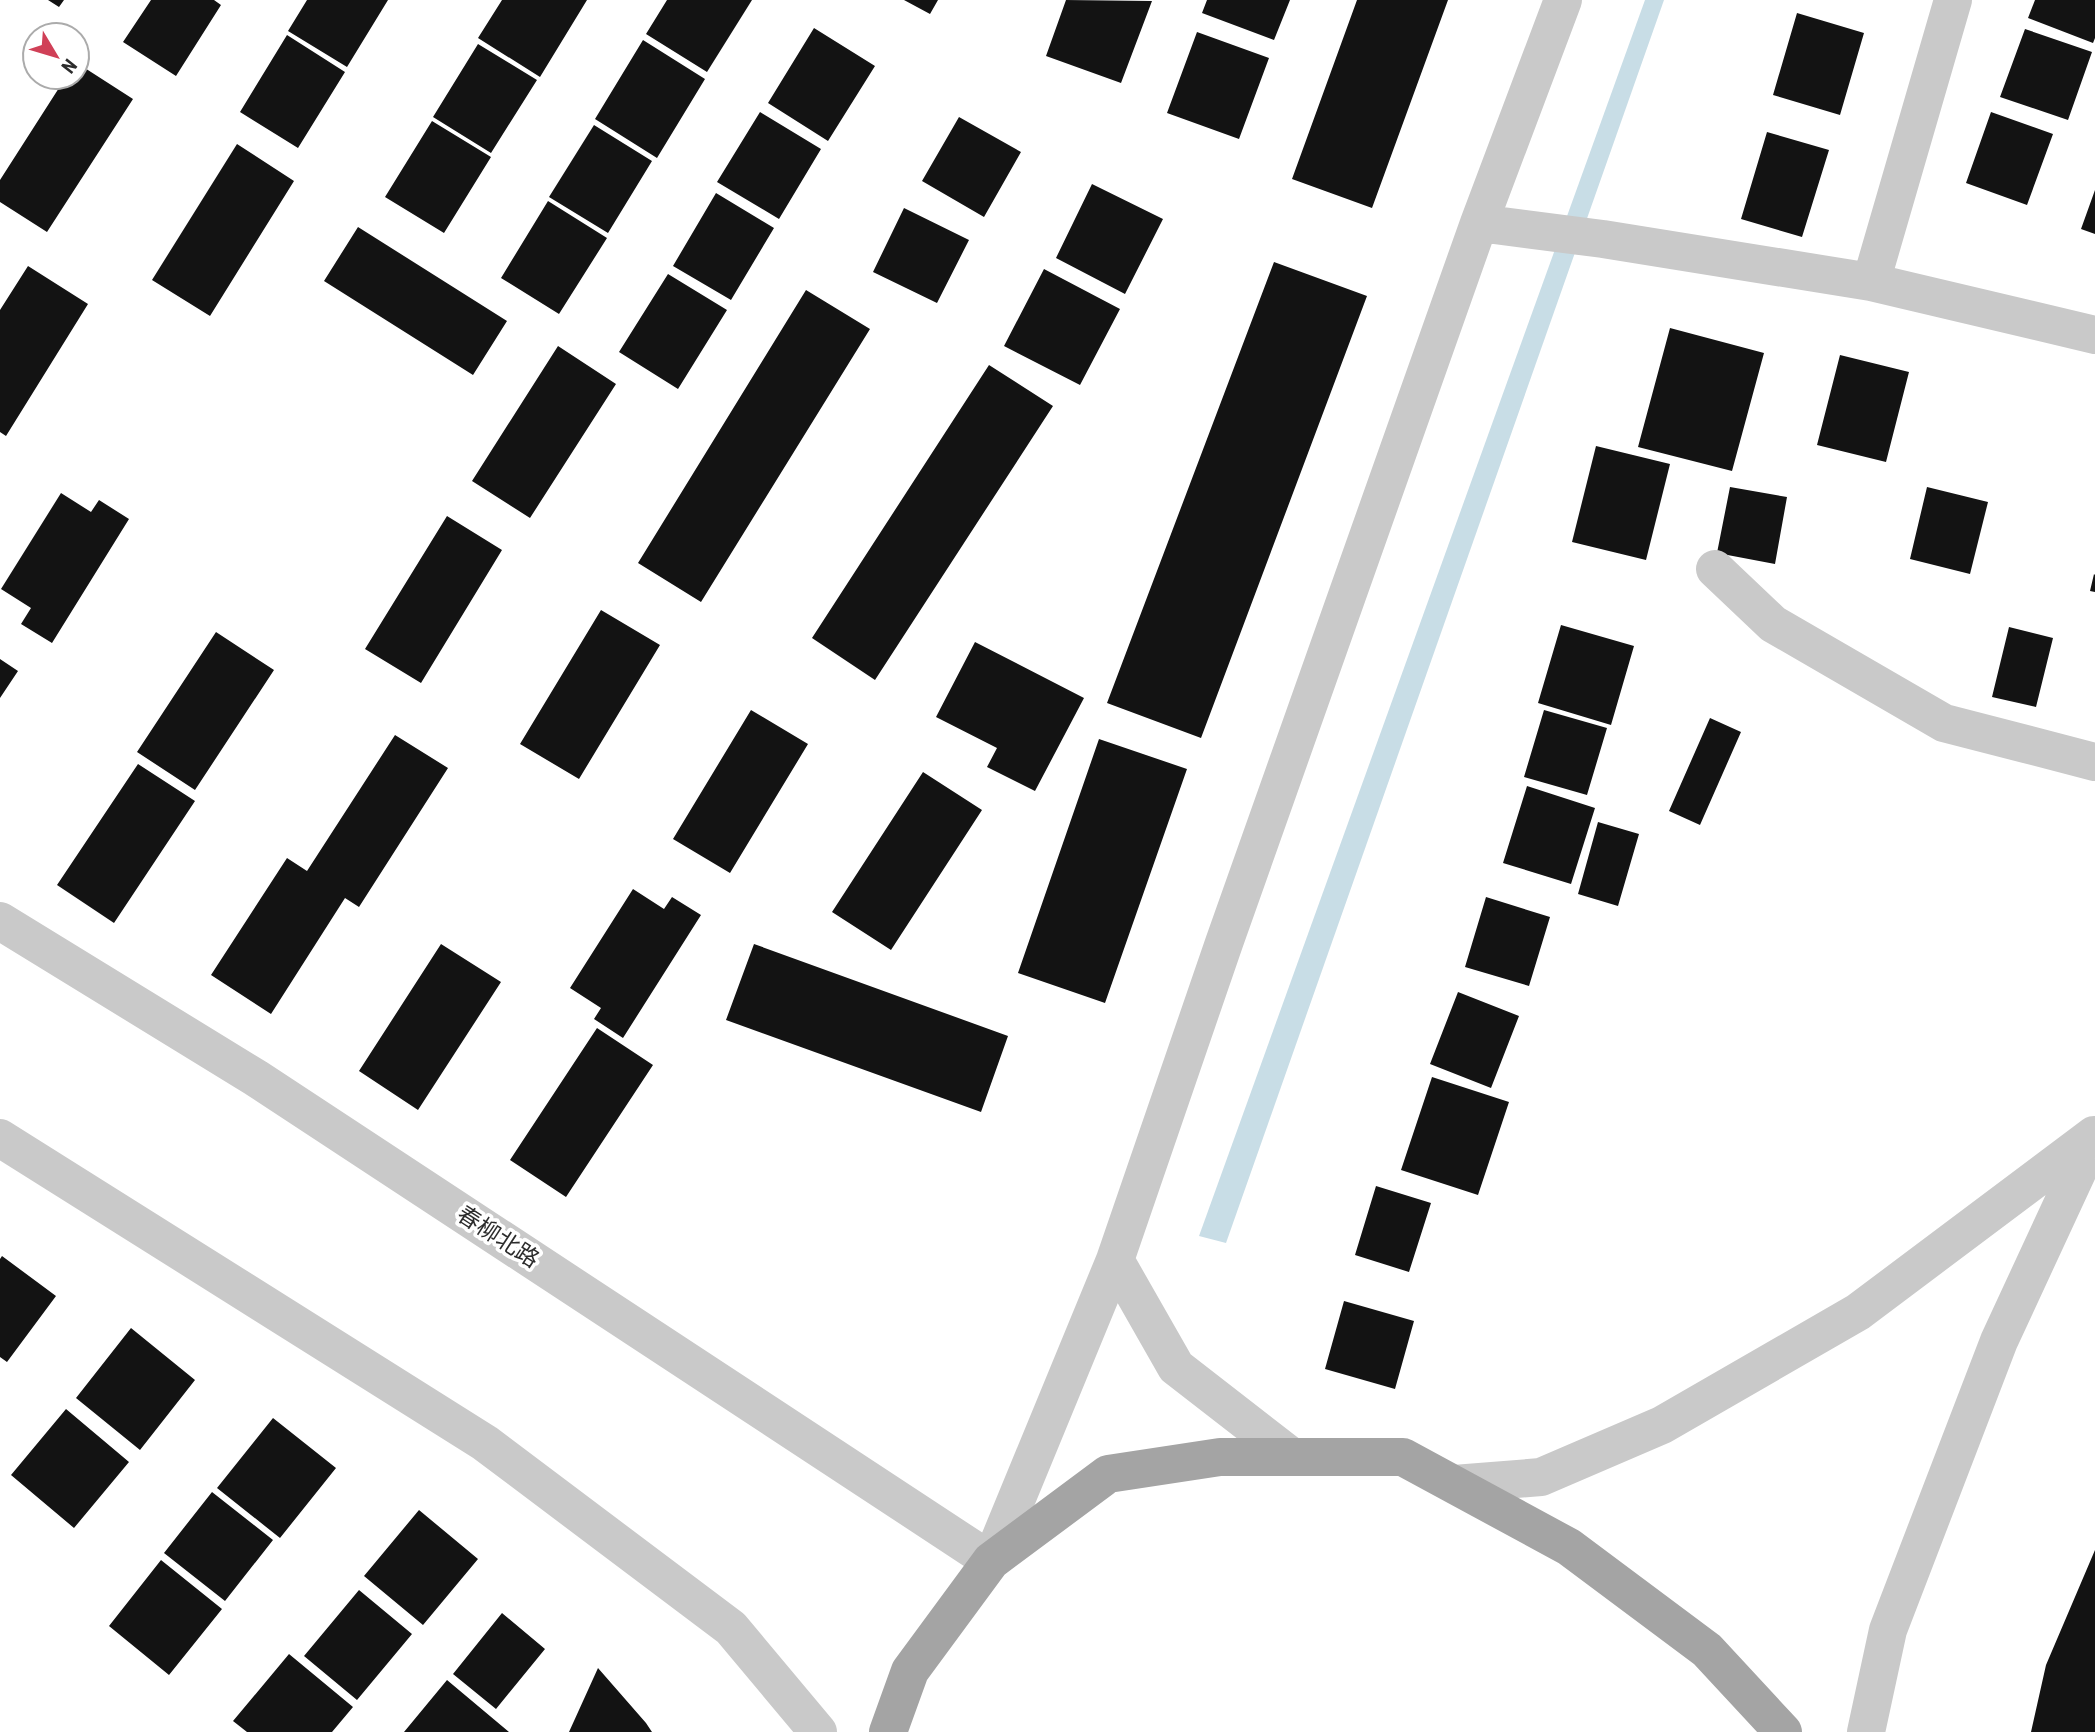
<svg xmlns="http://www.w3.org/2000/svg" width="2095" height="1732" font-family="'Roboto Condensed','Noto Sans SC',sans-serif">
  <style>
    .water { fill: #c8dde6 }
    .building { fill: #131313 }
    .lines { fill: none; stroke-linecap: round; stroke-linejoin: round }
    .minor { stroke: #c9c9c9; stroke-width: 38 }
    .major { stroke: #a4a4a4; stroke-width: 38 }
    .labels { text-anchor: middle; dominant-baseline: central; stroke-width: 7; stroke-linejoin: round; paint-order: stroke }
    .street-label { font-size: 23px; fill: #2c2c2c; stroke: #fff }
  </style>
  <rect width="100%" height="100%" fill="#fff"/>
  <path class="water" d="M1645,0H1664L1226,1243L1199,1236Z"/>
  <path class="building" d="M48,0H64L59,7Z
    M151,0H214L221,5L176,76L123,42Z
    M307,0H388L347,67L288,31Z
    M502,0H587L540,77L478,38Z
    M667,0H752L707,72L646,34Z
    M904,0H938L930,14Z
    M1066,0L1152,1L1121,83L1046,56Z
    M1207,0H1290L1274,40L1202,13Z
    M1357,0H1448L1372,208L1292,179Z
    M2035,0H2095V38L2093,43L2028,18Z
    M1797,13L1864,33L1840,115L1773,95Z
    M814,28L875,66L828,141L768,103Z
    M2025,29L2092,52L2068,120L2000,97Z
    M1197,32L1269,58L1239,139L1167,113Z
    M287,35L345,72L298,148L240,112Z
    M643,40L705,79L657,158L595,119Z
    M478,44L537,80L491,153L433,117Z
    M77,63L133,99L47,232L0,202V180L66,77H77Z
    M760,112L821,149L779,219L717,182Z
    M1991,112L2053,134L2027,205L1966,183Z
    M959,117L1021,152L984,217L922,181Z
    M432,121L491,157L444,233L385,197Z
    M594,125L652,161L608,233L549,197Z
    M1767,132L1829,150L1802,237L1741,219Z
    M237,144L294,181L210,316L152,280Z
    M1092,184L1163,219L1125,294L1056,258Z
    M2095,190V234L2081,229Z
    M716,193L774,228L731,300L673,266Z
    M548,201L607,238L559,314L501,278Z
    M904,208L969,240L937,303L873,272Z
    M358,227L507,321L473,375L324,281Z
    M1274,262L1367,296L1201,738L1107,703Z
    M28,266L88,304L6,436L0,432V310Z
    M1044,269L1120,309L1080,385L1004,346Z
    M668,274L727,310L678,389L619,352Z
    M806,290L870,329L701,602L638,563Z
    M1670,328L1764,353L1732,471L1638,447Z
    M558,346L616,384L530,518L472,481Z
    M1840,355L1909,372L1886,462L1817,445Z
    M989,365L1053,406L875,680L812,638Z
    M1596,446L1670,464L1646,560L1572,542Z
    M1730,487L1787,497L1775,564L1717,553Z
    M1927,487L1988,502L1970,574L1910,559Z
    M61,493L91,512L99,500L129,519L52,643L21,624L31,608L1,589Z
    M447,516L502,550L421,683L365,649Z
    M2094,574L2095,575V592L2090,591Z
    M601,610L660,645L579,779L520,744Z
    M1561,625L1634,646L1611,725L1538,703Z
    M2009,627L2053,638L2036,707L1992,697Z
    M216,632L274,670L195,790L137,752Z
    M975,642L1084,698L1035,791L987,767L997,748L936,717Z
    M0,659L18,671L0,698Z
    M751,710L808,744L730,873L673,839Z
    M1544,710L1607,728L1587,795L1524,777Z
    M1710,718L1741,732L1700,825L1669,811Z
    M395,735L448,768L359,907L345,898L271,1014L211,975L287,858L307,871Z
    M1099,739L1187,769L1105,1003L1018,973Z
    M138,764L195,801L114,923L57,885Z
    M923,772L982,810L891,950L832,912Z
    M1527,786L1595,808L1571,884L1503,863Z
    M1598,822L1639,834L1618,906L1578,894Z
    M633,889L664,909L672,897L701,915L623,1038L594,1019L601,1008L570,988Z
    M1486,897L1550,917L1529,986L1465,967Z
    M441,944L501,982L418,1110L359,1071Z
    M754,944L1008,1036L981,1112L726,1020Z
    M1458,992L1519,1016L1491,1088L1430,1064Z
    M597,1028L653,1065L566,1197L510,1160Z
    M1432,1077L1509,1102L1478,1195L1401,1170Z
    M1376,1186L1431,1203L1409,1272L1355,1255Z
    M2,1256L56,1296L7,1362L0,1357V1259Z
    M1344,1301L1414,1321L1395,1389L1325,1369Z
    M131,1328L195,1380L140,1450L76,1398Z
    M66,1409L129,1462L74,1528L11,1475Z
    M273,1418L336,1468L280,1538L217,1488Z
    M212,1492L273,1540L225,1601L164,1553Z
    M419,1510L478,1559L423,1625L364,1576Z
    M2095,1550V1732H2031L2046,1665Z
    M161,1560L222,1609L169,1675L109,1626Z
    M359,1590L412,1634L357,1700L304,1656Z
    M502,1613L545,1649L496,1709L453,1674Z
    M289,1654L353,1707L332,1732H247L233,1721Z
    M598,1668L646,1723L652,1732H569Z
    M447,1680L509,1732H404Z"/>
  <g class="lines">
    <path class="minor" d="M1479,223L1603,239L1871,282L2095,335
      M1871,282L1953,0
      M1715,569L1773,624L1944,723L2095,762
      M0,921L256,1078L991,1561L1115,1260L1224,943L1479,223L1563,0
      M0,1138L485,1443L731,1628L818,1732
      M1115,1260L1176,1367L1292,1457
      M1454,1484L1541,1477L1662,1425L1858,1312L2094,1135
      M1866,1732L1888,1630L1999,1341L2093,1138"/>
    <path class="major" d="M888,1732L910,1671L991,1561L1108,1474L1220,1457H1403L1569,1547L1707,1650L1783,1732"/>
  </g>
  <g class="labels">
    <g class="street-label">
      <text transform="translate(498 1237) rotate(33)">春柳北路</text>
    </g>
  </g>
  <g transform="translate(56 56) rotate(128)"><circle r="33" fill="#ffffff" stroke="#ababab" stroke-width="2"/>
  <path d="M0-5L12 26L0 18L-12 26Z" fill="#d04057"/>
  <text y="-10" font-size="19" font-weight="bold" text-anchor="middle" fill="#2c2c2c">N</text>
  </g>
</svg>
